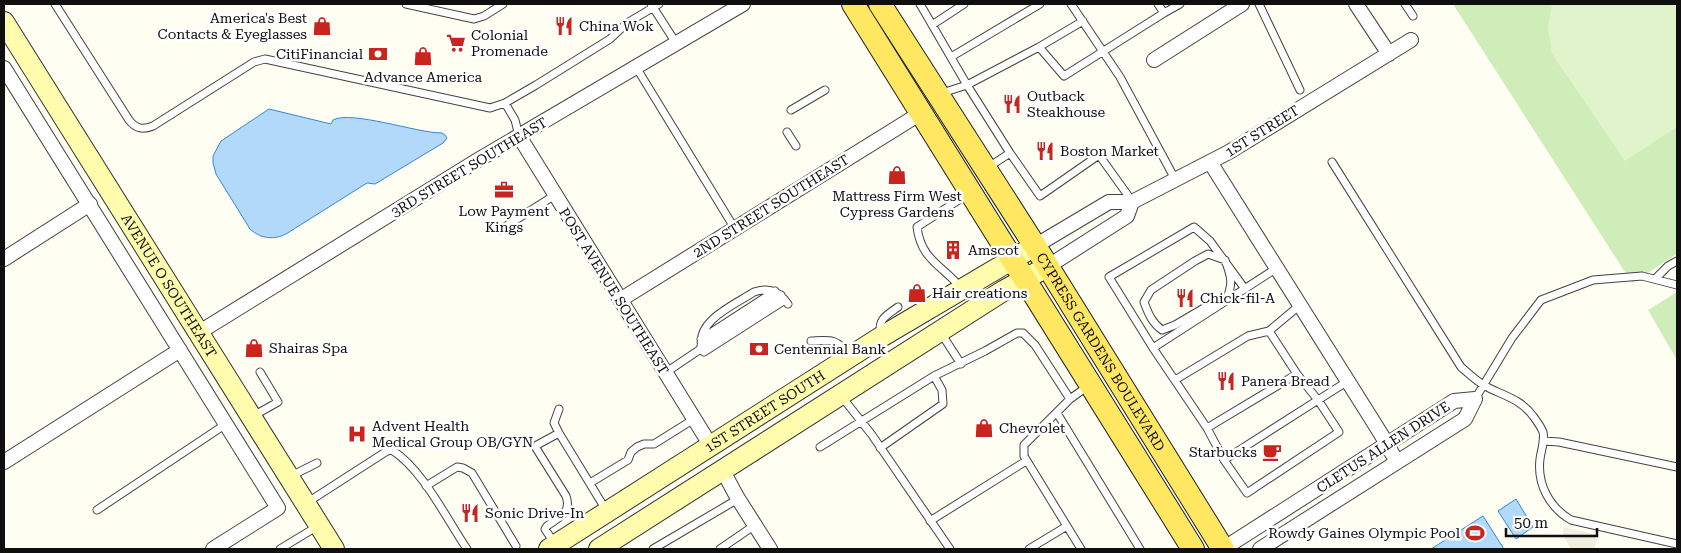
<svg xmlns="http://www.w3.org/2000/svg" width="1681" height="553" font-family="'Roboto Serif',serif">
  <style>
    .green { fill: #cfedb8 }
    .pitch { fill: #e1f3ca }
    .plaza { fill: #f1eedf }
    .water { fill: #b3d9fa; stroke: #3587d6 }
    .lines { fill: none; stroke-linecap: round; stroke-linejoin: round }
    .lane-casing { stroke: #424242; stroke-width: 9 }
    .street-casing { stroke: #424242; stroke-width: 16 }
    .secondary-casing { stroke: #313131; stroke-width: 22 }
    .primary-casing { stroke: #202020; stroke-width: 24 }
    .lane { stroke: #fff; stroke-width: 7 }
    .street { stroke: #fff; stroke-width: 14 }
    .secondary { stroke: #fffdad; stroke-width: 20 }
    .primary { stroke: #ffe762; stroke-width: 22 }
    .labels { text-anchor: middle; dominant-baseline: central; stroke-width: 5; stroke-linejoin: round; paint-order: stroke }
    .poi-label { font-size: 14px; fill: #0f0f0f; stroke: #fff; text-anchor: start }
    .street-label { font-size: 14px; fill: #0f0f0f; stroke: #fff }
  </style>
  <rect width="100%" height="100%" fill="#fffef2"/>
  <path class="green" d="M1453,4H1677V254L1632,283Z
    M1677,292V360L1648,310Z"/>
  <path class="pitch" d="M1552,4H1677V127L1625,161L1552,54L1548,27Z"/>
  <path class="plaza" d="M1563,527L1598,535L1594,549H1571L1563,535Z"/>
  <path class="water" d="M269,109L331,124L333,120C351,110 417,133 442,133L445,135L447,138L443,143L375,184L367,183L286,234C274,240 261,239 250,229L216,174L213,163V156L221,141Z
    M1516,499L1533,527L1516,539L1498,511Z
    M1483,516L1504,549H1431Z"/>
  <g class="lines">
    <g class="lane-casing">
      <path id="lane" d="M55,4L129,120C136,129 143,130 153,126L254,62L265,59L490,108L505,103L536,85L610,39L627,23L659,4
        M406,4L474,19L484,16L503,4
        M651,4L676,43
        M920,4L967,85L942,93
        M1071,4L1120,77L1175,179
        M1259,4L1300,90
        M1405,4L1413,16
        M1164,13L1180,4
        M932,25L964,4
        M1039,47L1083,21
        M951,57L1040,4
        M636,67L735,229
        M505,103L515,120L519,136
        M791,110L825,90
        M787,132L796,146
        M1332,162L1461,367C1468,373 1476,381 1485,386C1502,395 1521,399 1533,416C1536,420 1541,427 1543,432C1545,440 1541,451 1540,459C1537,484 1549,507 1571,520L1677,544
        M987,168L1010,153
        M1132,201L1099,155L1040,196L1010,153L967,85L1039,47L1064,76L1164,13L1158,4
        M500,230L555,195
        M1208,254L1225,260C1232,278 1233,283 1226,301L1204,308L1175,325L1162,330C1152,323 1148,313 1144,302L1151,290L1195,261Z
        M1655,279L1668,266L1677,261
        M961,288C942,265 921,260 917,227L968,194
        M1245,289L1210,241L1194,227L1109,277L1153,348L1277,268
        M941,333L961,364
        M881,335C877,319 887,315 898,307
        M701,339L775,291
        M811,341C830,340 837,338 848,355
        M701,346L781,295
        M1153,348L1207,428L1297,374L1269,331
        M704,352L785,300
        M665,373L702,348C695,321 734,305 754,292C769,287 779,291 788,304
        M1297,374L1318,400L1348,381
        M934,376L985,351L1017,333H1023L1035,345L1070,399
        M1175,380L1248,336L1269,331L1300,305
        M842,397L872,435L950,549
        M1475,399L1512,338L1541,300L1593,280L1642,276L1677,285
        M559,409L554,423L559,433L606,510
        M1057,413L1140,549
        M253,416L278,402L260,372
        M1207,428L1224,460L1247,493L1339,432L1318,400L1224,460
        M1543,441L1559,442L1677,467
        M820,447L934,376L942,390L943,404L880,448
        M291,476L317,463
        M590,483L628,460L631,452L637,447L644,444H654L694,419
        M426,486L457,467L463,468L472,473L516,546
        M308,502L387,451L392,450C423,470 446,518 467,549
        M97,510L226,424
        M930,521L1026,461
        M554,543L545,529L547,526C559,517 572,513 566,496L536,448L537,445L559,433
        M280,549L318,526
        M653,549L738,499
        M720,549L755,525
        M1029,549L1067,526
        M1081,549L1024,456V445L1070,399L1088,386"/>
    </g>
    <g class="street-casing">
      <path id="street" d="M1356,4L1389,54
        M1154,60L1242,4
        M4,68L278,508L213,549
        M519,136L711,446
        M1210,162L1381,434L1397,462
        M1035,246L1109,202H1132L1229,152L1411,40
        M4,259L90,204
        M1047,267L1127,216L1132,202
        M620,300L921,113
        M198,333L478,160L743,4
        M4,462L180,350
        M723,471L737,497L770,549
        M1223,549L1454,401L1475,399
        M1260,549L1465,419L1475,399"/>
    </g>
    <g class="secondary-casing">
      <g id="secondary">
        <path id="s1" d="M4,22L334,549"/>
        <path id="s2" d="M549,549L881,337L1035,246"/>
        <path d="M599,549L1003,291L1047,267"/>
      </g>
    </g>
    <g class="primary-casing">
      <g id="primary">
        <path d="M853,4L1193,549"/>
        <path id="s3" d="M880,4L1035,246L1223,549"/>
      </g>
    </g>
    <use href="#lane" class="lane"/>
    <use href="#street" class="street"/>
    <use href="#secondary" class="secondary"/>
    <use href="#primary" class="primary"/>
  </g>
  <defs>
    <g id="shop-bare" transform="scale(1.5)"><path d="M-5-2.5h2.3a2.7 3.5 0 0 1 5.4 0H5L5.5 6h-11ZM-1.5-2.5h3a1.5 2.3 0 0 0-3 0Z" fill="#c9251e" stroke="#fff" stroke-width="2.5" paint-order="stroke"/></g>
    <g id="restaurant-bare" transform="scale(1.5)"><path d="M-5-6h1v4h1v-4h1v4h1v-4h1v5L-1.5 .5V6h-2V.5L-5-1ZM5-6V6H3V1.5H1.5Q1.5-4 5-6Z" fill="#c9251e" stroke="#fff" stroke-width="2.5" paint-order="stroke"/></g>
    <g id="supermarket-bare" transform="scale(1.5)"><path d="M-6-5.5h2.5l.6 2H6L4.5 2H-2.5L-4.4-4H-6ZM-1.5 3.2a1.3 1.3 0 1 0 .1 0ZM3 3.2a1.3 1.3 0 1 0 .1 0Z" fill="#c9251e" stroke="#fff" stroke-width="2.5" paint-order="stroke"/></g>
    <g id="bank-bare" transform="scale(1.5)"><path d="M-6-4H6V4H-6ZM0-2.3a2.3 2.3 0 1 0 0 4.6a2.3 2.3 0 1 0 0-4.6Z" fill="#c9251e" stroke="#fff" stroke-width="2.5" paint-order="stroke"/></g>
    <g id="office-bare" transform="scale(1.5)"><path d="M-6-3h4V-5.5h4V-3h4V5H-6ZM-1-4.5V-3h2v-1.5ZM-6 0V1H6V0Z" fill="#c9251e" stroke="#fff" stroke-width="2.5" paint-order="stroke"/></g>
    <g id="building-bare" transform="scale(1.5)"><path d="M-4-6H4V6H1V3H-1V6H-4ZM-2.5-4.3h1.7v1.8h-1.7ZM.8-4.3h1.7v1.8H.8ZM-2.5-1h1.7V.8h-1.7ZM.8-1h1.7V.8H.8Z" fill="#c9251e" stroke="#fff" stroke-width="2.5" paint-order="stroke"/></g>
    <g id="hospital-bare" transform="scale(1.5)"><path d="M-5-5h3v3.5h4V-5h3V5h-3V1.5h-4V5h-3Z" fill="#c9251e" stroke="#fff" stroke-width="2.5" paint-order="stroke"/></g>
    <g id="cafe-bare" transform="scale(1.5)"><path d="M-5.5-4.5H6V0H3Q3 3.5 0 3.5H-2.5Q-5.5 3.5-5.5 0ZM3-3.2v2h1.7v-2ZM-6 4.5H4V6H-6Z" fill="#c9251e" stroke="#fff" stroke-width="2.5" paint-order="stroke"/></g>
    <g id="stadium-bare" transform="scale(1.5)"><path d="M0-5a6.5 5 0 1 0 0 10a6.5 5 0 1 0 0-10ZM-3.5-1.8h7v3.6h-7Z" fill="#c9251e" stroke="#fff" stroke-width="2.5" paint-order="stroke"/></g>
  </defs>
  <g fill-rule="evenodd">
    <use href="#shop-bare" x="322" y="26"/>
    <use href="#restaurant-bare" x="564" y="26"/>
    <use href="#supermarket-bare" x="456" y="43"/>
    <use href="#bank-bare" x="378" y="54"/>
    <use href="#shop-bare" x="423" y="56"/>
    <use href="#restaurant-bare" x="1012" y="104"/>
    <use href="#restaurant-bare" x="1045" y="151"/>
    <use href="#shop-bare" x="897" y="175"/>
    <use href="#office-bare" x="504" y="190"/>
    <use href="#building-bare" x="953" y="250"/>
    <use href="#shop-bare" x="917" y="293"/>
    <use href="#restaurant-bare" x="1185" y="298"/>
    <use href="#shop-bare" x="254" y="348"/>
    <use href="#bank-bare" x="759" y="349"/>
    <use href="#restaurant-bare" x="1226" y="381"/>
    <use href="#shop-bare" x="984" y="428"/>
    <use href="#hospital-bare" x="357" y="434"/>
    <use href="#cafe-bare" x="1272" y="452"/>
    <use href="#restaurant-bare" x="470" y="513"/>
    <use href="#stadium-bare" x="1475" y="533"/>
  </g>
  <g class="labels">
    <g class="poi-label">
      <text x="307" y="18" text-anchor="end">America's Best<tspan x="307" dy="16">Contacts &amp; Eyeglasses</tspan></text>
      <text x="579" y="26">China Wok</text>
      <text x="471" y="35">Colonial<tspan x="471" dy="16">Promenade</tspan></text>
      <text x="363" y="54" text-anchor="end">CitiFinancial</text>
      <text x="423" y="77" text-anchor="middle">Advance America</text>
      <text x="1027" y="96">Outback<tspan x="1027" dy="16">Steakhouse</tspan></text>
      <text x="1060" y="151">Boston Market</text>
      <text x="897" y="196" text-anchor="middle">Mattress Firm West<tspan x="897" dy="16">Cypress Gardens</tspan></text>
      <text x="504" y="211" text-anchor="middle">Low Payment<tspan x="504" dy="16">Kings</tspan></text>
      <text x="968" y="250">Amscot</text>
      <text x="932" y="293">Hair creations</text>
      <text x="1200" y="298">Chick-fil-A</text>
      <text x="269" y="348">Shairas Spa</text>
      <text x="774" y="349">Centennial Bank</text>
      <text x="1241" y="381">Panera Bread</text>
      <text x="372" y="426">Advent Health<tspan x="372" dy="16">Medical Group OB/GYN</tspan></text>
      <text x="999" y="428">Chevrolet</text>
      <text x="1257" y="452" text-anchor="end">Starbucks</text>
      <text x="485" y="513">Sonic Drive-In</text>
      <text x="1460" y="533" text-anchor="end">Rowdy Gaines Olympic Pool</text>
    </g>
    <g class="street-label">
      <text transform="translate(1262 131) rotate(-32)">1ST STREET</text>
      <text transform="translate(469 167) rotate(-31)">3RD STREET SOUTHEAST</text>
      <text transform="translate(771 206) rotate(-32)">2ND STREET SOUTHEAST</text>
      <text stroke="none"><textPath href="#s1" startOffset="311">AVENUE O SOUTHEAST</textPath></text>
      <text transform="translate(614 291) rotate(58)">POST AVENUE SOUTHEAST</text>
      <text stroke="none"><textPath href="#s3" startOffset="412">CYPRESS GARDENS BOULEVARD</textPath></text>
      <text stroke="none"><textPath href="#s2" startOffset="256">1ST STREET SOUTH</textPath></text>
      <text transform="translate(1383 447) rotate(-33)">CLETUS ALLEN DRIVE</text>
    </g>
  </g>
  <rect width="1681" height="553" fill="none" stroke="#0f0f0f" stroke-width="10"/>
  <path d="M1506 528v8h91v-8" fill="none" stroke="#0f0f0f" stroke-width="2.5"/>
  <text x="1514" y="528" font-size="15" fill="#0f0f0f" stroke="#ffffff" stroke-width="4" paint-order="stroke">50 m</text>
</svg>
